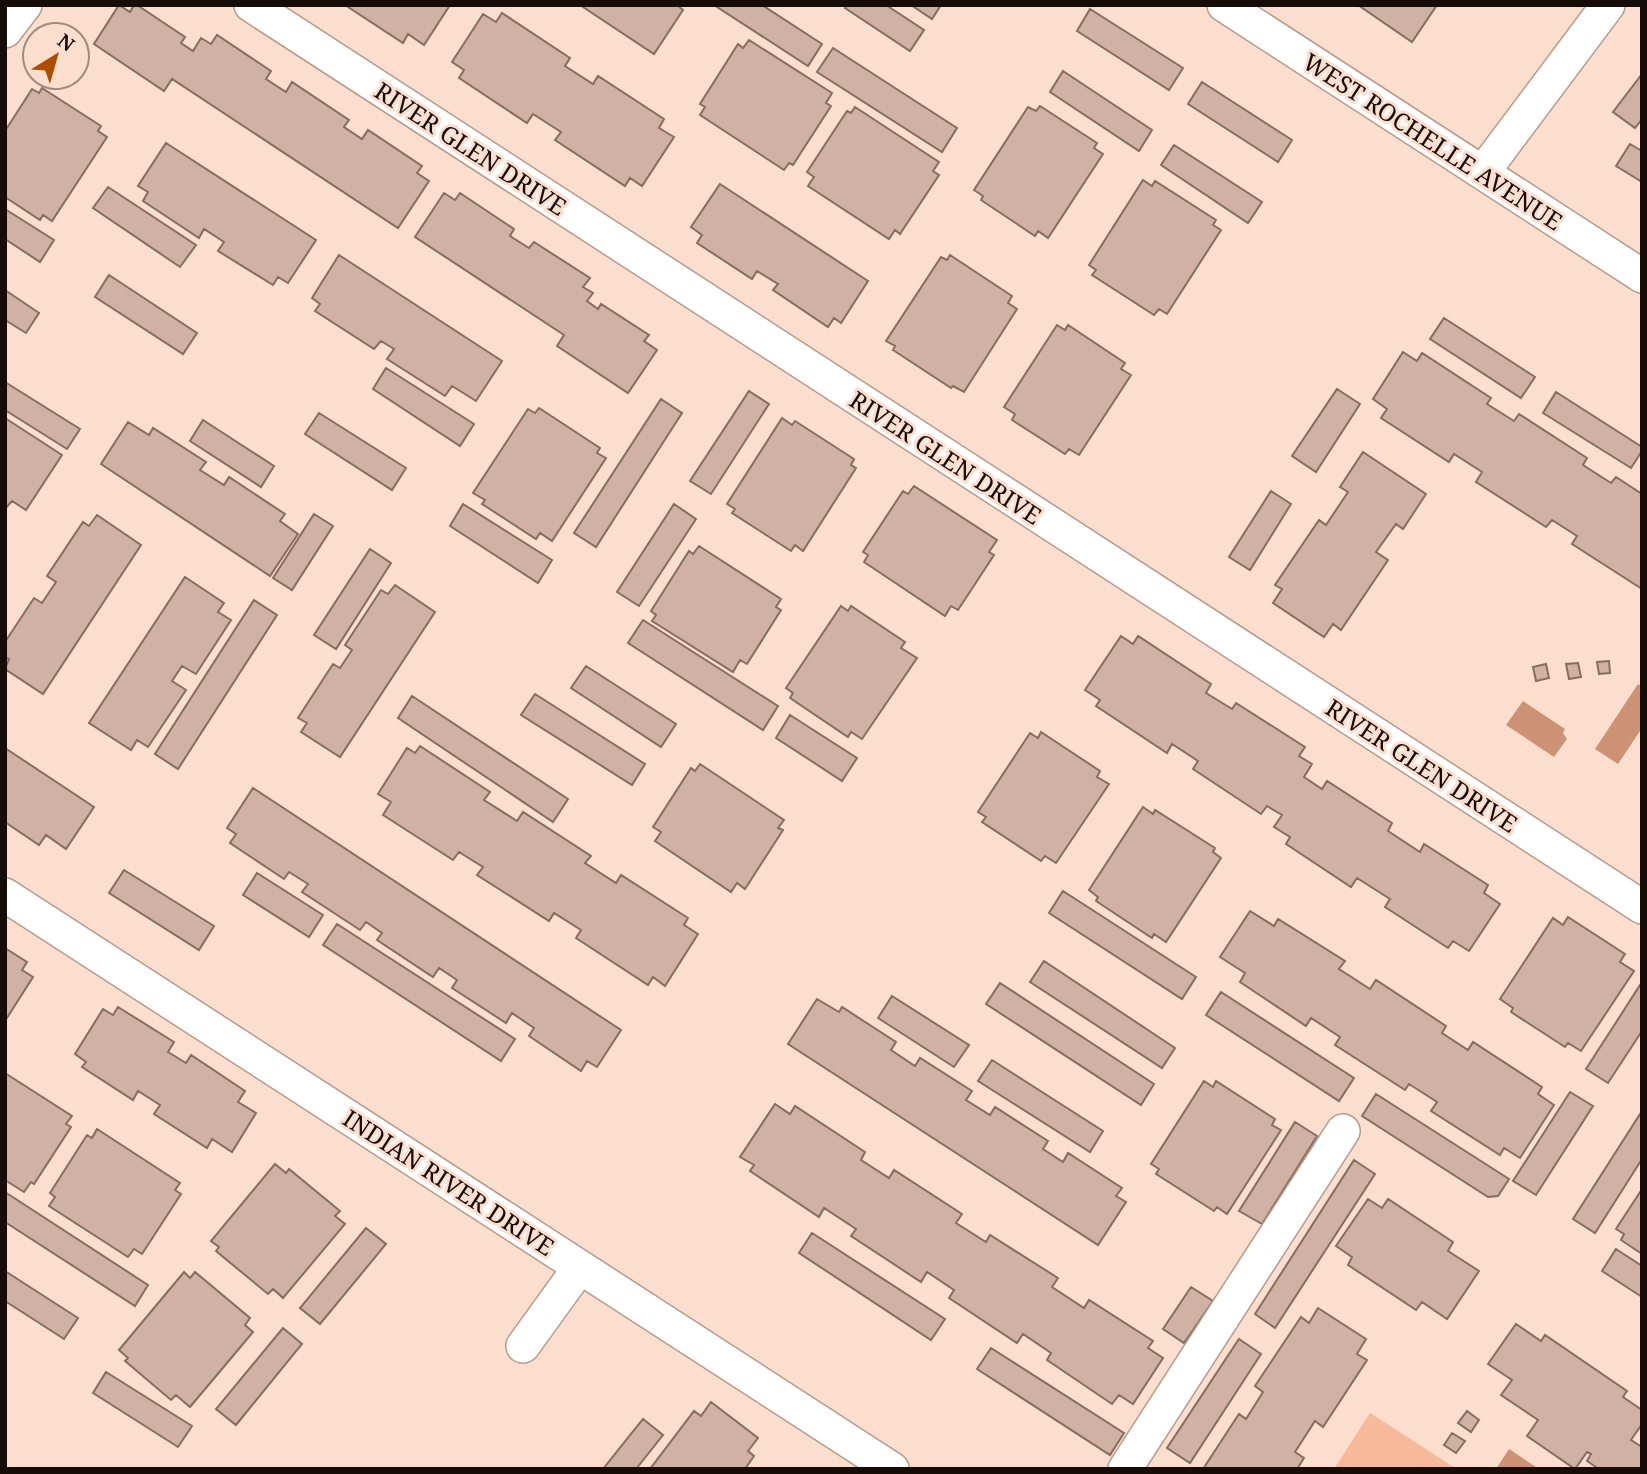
<svg xmlns="http://www.w3.org/2000/svg" width="1647" height="1474" font-family="'Noto Serif',serif">
  <style>
    .green { fill: #f6ba9a }
    .water { fill: #cc9273 }
    .building { fill: #cfb2a3; stroke: #876d5f; stroke-width: 2 }
    .lines { fill: none; stroke-linecap: round; stroke-linejoin: round }
    .minor-casing { stroke: #b69a8b; stroke-width: 36 }
    .minor { stroke: #fff; stroke-width: 33 }
    .labels { text-anchor: middle; dominant-baseline: central; stroke-width: 6; stroke-linejoin: round; paint-order: stroke }
    .street-label { font-size: 24px; fill: #160c08; stroke: #fcdecf }
  </style>
  <rect width="100%" height="100%" fill="#fcdecf"/>
  <path class="green" d="M1370,1413L1457,1469H1334Z"/>
  <path class="water" d="M1638,684L1642,687V728L1618,764L1595,749Z
    M1523,701L1565,729L1563,733L1567,739L1554,757L1506,725Z
    M1509,1449L1539,1469H1496Z"/>
  <path class="building" d="M119,5L130,12L134,5H137L185,37L181,43L193,51L201,38L211,44L217,35L271,71L266,79L286,92L292,82L349,120L344,127L362,139L368,130L422,166L417,173L429,181L398,228L172,79L164,91L94,44Z
    M345,5H450L424,45L408,34L403,43Z
    M580,5H677L683,10L654,54Z
    M714,5H762L822,44L808,66Z
    M847,5H886L924,30L910,51L845,8Z
    M911,5H941L932,19Z
    M1358,5H1437L1412,42Z
    M1090,9L1183,68L1169,90L1077,31Z
    M502,13L570,58L565,66L593,84L598,76L664,119L659,128L674,137L642,186L630,178L625,186L555,140L561,132L533,114L527,123L459,78L464,70L452,62L483,14L496,22Z
    M749,40L832,93L826,103L831,106L793,165L789,163L784,170L700,115L705,107L700,104L738,44L743,48Z
    M833,48L957,128L942,152L817,72Z
    M1063,71L1152,130L1139,151L1050,92Z
    M1642,74V119L1635,128L1613,112Z
    M1202,82L1292,140L1278,162L1188,104Z
    M42,88L101,126L98,131L107,137L52,221L43,215L40,220L5,197V131L32,89L39,93Z
    M1040,106L1097,143L1094,148L1103,154L1048,238L1038,231L1035,236L981,200L983,196L974,190L1028,107L1036,111Z
    M855,107L939,162L933,171L939,175L900,234L895,230L889,239L808,186L814,177L807,172L847,111L851,113Z
    M166,143L316,240L288,283L278,277L273,285L218,251L224,242L204,229L199,238L143,201L148,192L138,186Z
    M1630,144L1642,151V182L1616,166Z
    M1174,145L1262,202L1248,223L1161,165Z
    M1143,180L1152,186L1155,181L1216,220L1213,225L1221,230L1167,314L1159,309L1154,315L1092,275L1096,270L1089,265Z
    M720,184L868,281L841,323L834,318L828,327L773,290L778,284L757,271L752,279L697,243L702,235L691,227Z
    M108,187L196,245L180,267L93,208Z
    M444,193L455,200L460,193L514,229L510,236L529,248L534,242L590,278L583,287L593,293L587,301L598,309L601,304L649,335L644,341L657,350L628,393L557,346L564,335L415,237Z
    M5,209L54,240L40,262L5,239Z
    M339,255L502,361L476,401L452,386L445,396L387,359L394,349L381,341L374,349L315,311L320,304L312,298Z
    M950,255L1012,296L1008,303L1017,309L964,392L953,386L951,388L893,350L895,346L886,341L941,257L947,260Z
    M109,275L197,333L183,354L95,297Z
    M5,290L39,313L26,333L5,320Z
    M1444,318L1535,377L1521,398L1430,339Z
    M1057,325L1065,330L1068,325L1125,363L1121,369L1131,375L1079,455L1069,449L1065,454L1012,420L1015,414L1004,407Z
    M1403,352L1417,361L1422,353L1491,398L1487,404L1514,421L1519,414L1587,458L1583,465L1611,483L1616,477L1642,494V589L1572,544L1577,536L1552,520L1546,527L1476,482L1482,472L1454,454L1449,462L1381,418L1387,409L1373,399Z
    M386,368L474,424L460,446L373,389Z
    M5,382L80,429L67,449L5,410Z
    M1337,389L1360,404L1316,472L1292,456Z
    M749,391L769,404L711,494L690,481Z
    M1556,392L1642,447V451L1631,468L1543,413Z
    M661,399L682,413L596,547L574,533Z
    M539,408L600,448L597,453L606,458L552,541L540,533L536,539L482,504L485,500L473,493L528,409L535,413Z
    M319,413L406,468L392,490L305,434Z
    M5,418L62,455L26,510L12,501L5,509Z
    M782,418L792,425L795,421L854,459L851,465L856,468L803,551L795,545L791,551L732,513L735,509L727,504Z
    M203,420L274,466L261,487L190,441Z
    M128,422L149,435L153,428L206,462L200,470L224,485L229,477L285,514L280,521L298,534L270,576L101,464Z
    M1363,452L1426,494L1403,529L1396,524L1376,552L1388,560L1341,630L1333,624L1324,637L1273,603L1282,589L1275,585L1319,520L1326,525L1348,492L1340,487Z
    M914,486L997,540L989,552L994,555L958,610L951,606L945,616L864,562L868,555L863,552L903,491L908,494Z
    M1271,491L1291,504L1250,570L1229,557Z
    M463,504L552,560L538,583L450,526Z
    M674,504L696,519L639,606L617,592Z
    M314,514L333,526L292,590L273,578Z
    M97,515L141,545L43,694L5,669L9,659L5,657V642L34,598L42,603L56,582L47,576L83,522L89,526Z
    M699,546L781,599L776,607L781,610L747,664L740,660L733,672L652,621L656,615L651,611L689,551L693,554Z
    M370,549L391,563L336,649L314,635Z
    M185,577L224,603L218,612L231,620L196,674L182,666L172,681L186,690L148,747L137,740L131,750L89,723Z
    M395,585L435,612L340,757L301,732L307,723L298,718L333,664L340,668L352,650L345,645L381,590L388,594Z
    M254,600L277,615L178,769L155,754Z
    M841,606L848,611L851,606L905,642L901,648L917,658L862,739L851,732L848,737L790,698L793,693L786,688Z
    M643,620L778,706L763,730L628,643Z
    M1121,636L1133,644L1138,636L1211,684L1206,693L1232,709L1236,703L1305,747L1299,756L1312,764L1304,777L1322,789L1327,781L1392,823L1388,831L1420,852L1424,844L1488,885L1484,893L1500,904L1469,951L1453,941L1448,948L1385,907L1390,899L1357,878L1351,887L1286,844L1290,837L1274,827L1282,815L1267,806L1261,814L1193,769L1198,761L1172,744L1167,753L1096,706L1100,700L1085,690Z
    M1609,661L1610,673L1599,674L1597,662Z
    M1578,663L1581,677L1569,679L1566,664Z
    M1546,664L1549,678L1536,681L1533,667Z
    M586,666L676,724L661,747L571,688Z
    M535,694L645,764L632,785L521,715Z
    M412,696L568,799L553,822L398,718Z
    M790,715L857,758L842,781L776,738Z
    M1041,732L1100,771L1097,777L1109,784L1056,863L1045,856L1041,861L982,822L986,817L978,812L1030,733L1038,738Z
    M420,746L490,792L484,800L517,821L523,812L591,856L585,863L616,883L621,875L688,918L684,925L698,934L665,986L653,977L648,985L576,938L581,930L554,913L549,921L477,875L483,867L459,852L453,860L383,815L391,802L378,794L407,748L415,753Z
    M5,748L94,807L66,849L46,835L39,845L5,822Z
    M700,764L784,820L778,828L783,830L745,889L737,883L731,892L655,841L661,832L653,827L691,768L695,771Z
    M253,788L621,1030L597,1067L587,1061L581,1071L529,1036L534,1028L512,1013L506,1023L452,988L457,980L439,968L433,977L377,940L382,933L366,922L360,930L302,892L308,884L289,872L284,879L230,843L236,834L227,828Z
    M1143,807L1153,814L1155,810L1215,848L1213,852L1221,858L1166,942L1154,934L1152,938L1096,901L1098,897L1089,890Z
    M124,870L214,926L199,950L109,893Z
    M257,873L323,915L309,937L243,895Z
    M1063,891L1196,977L1182,999L1049,913Z
    M1250,911L1274,926L1278,919L1345,961L1339,969L1370,989L1376,980L1446,1026L1442,1033L1468,1050L1473,1042L1542,1087L1538,1094L1554,1105L1520,1158L1504,1148L1500,1155L1431,1111L1437,1102L1409,1084L1405,1090L1335,1045L1340,1037L1311,1018L1306,1026L1240,982L1245,973L1220,957Z
    M1568,917L1625,954L1620,962L1634,971L1581,1051L1568,1043L1565,1047L1511,1012L1513,1008L1500,999L1553,918L1563,925Z
    M337,924L515,1039L501,1061L323,945Z
    M5,948L27,962L22,970L33,977L5,1021Z
    M1044,961L1175,1048L1162,1068L1030,982Z
    M1642,982V1031L1608,1083L1586,1069Z
    M1000,983L1154,1084L1141,1105L986,1004Z
    M1221,992L1354,1078L1339,1101L1206,1015Z
    M892,996L969,1045L954,1067L878,1018Z
    M817,999L839,1012L842,1007L896,1042L891,1050L915,1066L920,1058L972,1091L966,1100L990,1115L995,1107L1048,1141L1043,1149L1063,1162L1068,1153L1122,1188L1116,1196L1126,1202L1098,1245L788,1044Z
    M118,1007L174,1042L168,1052L186,1063L191,1055L245,1091L238,1102L256,1113L232,1152L212,1139L207,1148L154,1114L160,1105L138,1091L133,1100L82,1067L86,1062L75,1054L103,1009L113,1015Z
    M992,1060L1103,1131L1090,1152L978,1081Z
    M5,1073L72,1116L66,1124L71,1127L34,1184L31,1182L24,1192L5,1180Z
    M1204,1081L1213,1087L1216,1081L1275,1119L1272,1125L1281,1130L1227,1214L1217,1207L1214,1211L1156,1174L1159,1169L1151,1164Z
    M1570,1092L1593,1106L1536,1195L1513,1181Z
    M1376,1094L1509,1179L1498,1196L1488,1197L1362,1116Z
    M775,1104L790,1114L795,1106L865,1152L861,1160L889,1178L894,1170L962,1214L956,1223L986,1242L990,1235L1058,1278L1052,1287L1084,1308L1089,1300L1153,1341L1148,1348L1163,1358L1133,1404L1119,1395L1112,1404L1047,1360L1051,1353L1023,1334L1017,1343L949,1298L954,1290L927,1272L921,1282L851,1236L856,1229L824,1208L819,1217L750,1171L754,1165L740,1157Z
    M1642,1111V1159L1595,1233L1573,1219Z
    M1295,1122L1317,1136L1262,1224L1239,1211Z
    M97,1129L180,1183L175,1190L181,1194L142,1254L134,1249L128,1257L49,1206L55,1197L50,1193L87,1135L92,1138Z
    M1354,1160L1375,1174L1275,1328L1255,1314Z
    M275,1164L286,1173L289,1169L340,1211L335,1216L345,1224L283,1298L273,1289L268,1294L216,1251L219,1247L211,1241Z
    M1642,1189V1254L1621,1240L1624,1234L1616,1229Z
    M5,1192L148,1285L135,1306L5,1222Z
    M1368,1199L1382,1208L1388,1199L1453,1242L1448,1251L1479,1271L1447,1319L1422,1302L1416,1310L1348,1265L1352,1257L1336,1246Z
    M366,1228L386,1244L320,1324L300,1308Z
    M812,1233L945,1319L931,1340L799,1253Z
    M1616,1249L1642,1266V1297L1602,1271Z
    M5,1271L78,1318L64,1339L5,1301Z
    M184,1272L190,1278L195,1272L250,1318L245,1325L253,1332L190,1407L176,1395L171,1400L125,1361L128,1358L119,1350Z
    M1191,1287L1213,1301L1184,1343L1163,1329Z
    M1318,1308L1366,1339L1357,1354L1367,1360L1323,1427L1315,1421L1295,1452L1304,1458L1297,1469H1203L1239,1414L1246,1419L1263,1392L1255,1386L1301,1317L1309,1323Z
    M1516,1324L1541,1341L1545,1335L1627,1391L1623,1397L1642,1410V1424L1631,1440L1642,1447V1469H1599L1587,1461L1591,1454L1587,1452L1575,1469L1527,1436L1538,1420L1501,1395L1512,1380L1488,1364Z
    M283,1328L302,1344L236,1425L216,1409Z
    M1239,1339L1261,1354L1190,1463L1167,1448Z
    M991,1348L1124,1433L1110,1455L977,1369Z
    M106,1372L192,1426L178,1447L93,1393Z
    M711,1402L758,1438L748,1451L754,1456L745,1469H650L694,1411L701,1416Z
    M1467,1411L1479,1420L1471,1432L1458,1423Z
    M643,1419L663,1435L636,1469H603Z
    M1452,1433L1465,1441L1456,1453L1444,1445Z"/>
  <g class="lines">
    <g class="minor-casing">
      <path id="minor" d="M251,5L1642,907
        M1224,5L1642,276
        M5,31L25,5
        M1483,172L1608,5
        M5,895L892,1469
        M523,1346L580,1267
        M1125,1469L1343,1131"/>
    </g>
    <use href="#minor" class="minor"/>
  </g>
  <g class="labels">
    <g class="street-label">
      <text transform="translate(1433 141) rotate(33)">WEST ROCHELLE AVENUE</text>
      <text transform="translate(471 148) rotate(33)">RIVER GLEN DRIVE</text>
      <text transform="translate(946 457) rotate(33)">RIVER GLEN DRIVE</text>
      <text transform="translate(1422 765) rotate(33)">RIVER GLEN DRIVE</text>
      <text transform="translate(449 1182) rotate(33)">INDIAN RIVER DRIVE</text>
    </g>
  </g>
  <rect width="1647" height="1474" fill="none" stroke="#160c08" stroke-width="14"/>
  <g transform="translate(56 56) rotate(37)"><circle r="33" fill="#fcdecf" stroke="#a08a7f" stroke-width="2"/>
  <path d="M0-5L12 26L0 18L-12 26Z" fill="#ac4d00"/>
  <text y="-10" font-size="19" font-weight="bold" text-anchor="middle" fill="#160c08">N</text>
  </g>
</svg>
